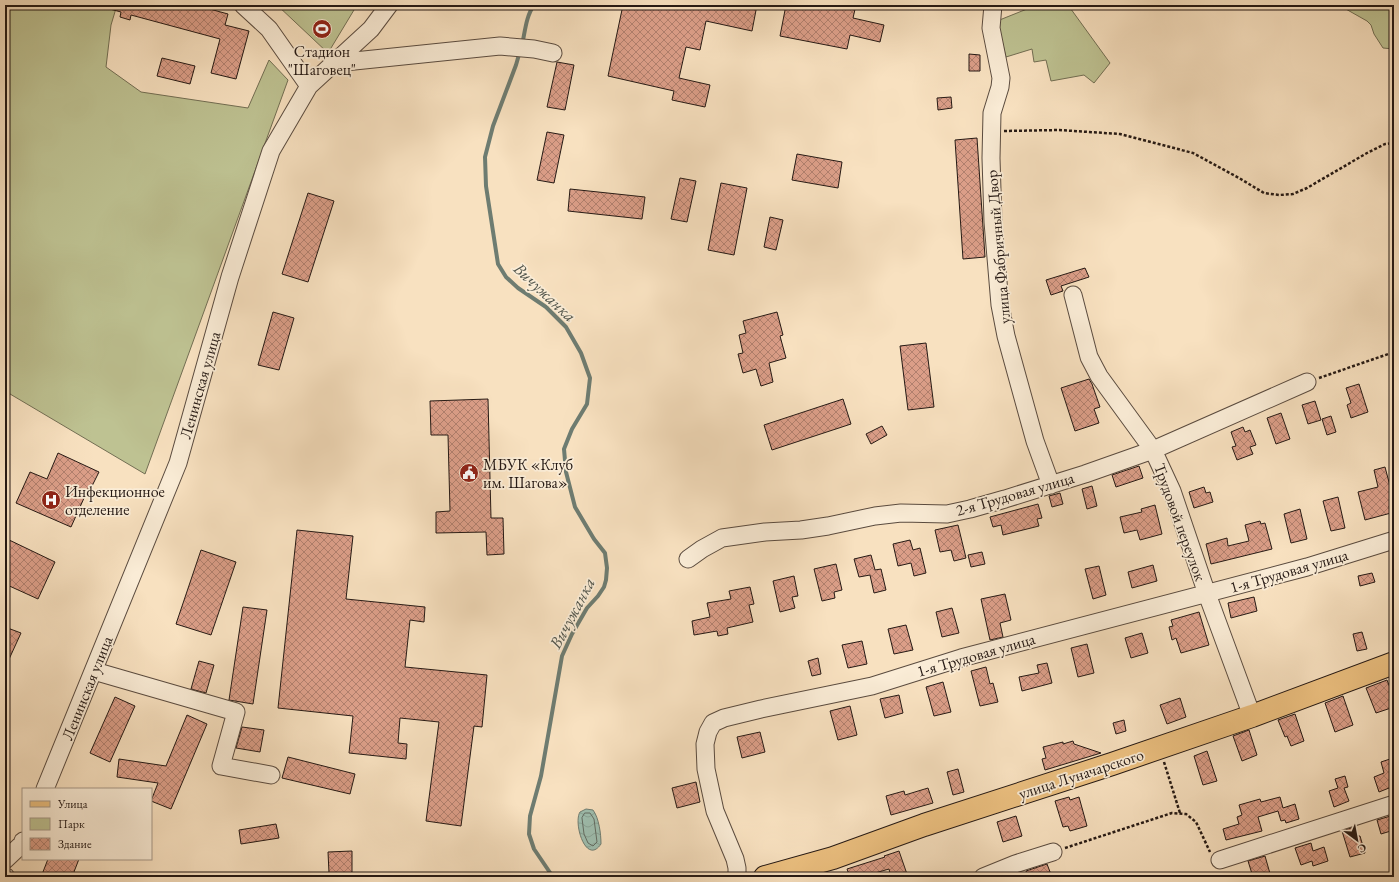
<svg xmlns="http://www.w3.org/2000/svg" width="1399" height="882" font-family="'EB Garamond',serif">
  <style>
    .green { fill: #bec292; stroke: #726e53 }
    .water { fill: url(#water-waves); stroke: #6e7c71 }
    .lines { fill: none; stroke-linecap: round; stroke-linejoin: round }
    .shore { stroke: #626c62; stroke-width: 1 }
    .stream { stroke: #6e7c71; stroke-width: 4 }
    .building { fill: url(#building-cross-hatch); stroke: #251914 }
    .minor-casing { stroke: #5a4b3f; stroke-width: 19 }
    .major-casing { stroke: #251914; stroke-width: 24 }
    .path { stroke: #251914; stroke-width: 2.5; stroke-dasharray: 3 2; stroke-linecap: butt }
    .minor { stroke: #faecd6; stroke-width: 17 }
    .major { stroke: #ecc080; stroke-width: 22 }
    .labels { text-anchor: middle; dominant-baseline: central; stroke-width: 3.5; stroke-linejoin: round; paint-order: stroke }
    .poi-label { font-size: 16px; fill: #251914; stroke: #faecd6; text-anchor: start }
    .street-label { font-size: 16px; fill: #251914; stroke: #faecd6 }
    .water-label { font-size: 17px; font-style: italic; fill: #4f534a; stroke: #faecd6 }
  </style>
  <defs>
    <pattern id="water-waves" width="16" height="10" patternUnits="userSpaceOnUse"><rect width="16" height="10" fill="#9ebeaf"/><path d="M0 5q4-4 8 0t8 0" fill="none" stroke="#88a396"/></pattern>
    <pattern id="building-cross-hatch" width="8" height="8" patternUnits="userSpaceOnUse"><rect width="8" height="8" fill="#db9e88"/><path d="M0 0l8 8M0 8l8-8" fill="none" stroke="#b1806e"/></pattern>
  </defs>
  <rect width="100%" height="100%" fill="#f8e1c0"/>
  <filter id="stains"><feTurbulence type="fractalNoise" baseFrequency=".005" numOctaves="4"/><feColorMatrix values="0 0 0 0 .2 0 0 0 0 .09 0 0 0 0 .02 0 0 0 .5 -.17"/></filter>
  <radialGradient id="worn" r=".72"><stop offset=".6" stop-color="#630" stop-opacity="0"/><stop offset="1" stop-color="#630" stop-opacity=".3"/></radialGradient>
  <path class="green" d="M5,5H117L111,25L106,67L141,92L248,108L269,60L288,80L145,474L5,391Z
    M277,5H357L328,53Z
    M1037,5H1068L1110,63L1094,83L1084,75L1051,81L1046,60L1034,62L1032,49L1006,57L997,21Z
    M1342,5H1394V49L1383,48L1374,34L1371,25L1367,21L1344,8Z"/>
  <path class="water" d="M586,809L593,810C599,818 601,834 601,844C586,866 573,823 580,812Z"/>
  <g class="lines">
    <path class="shore" d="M585,813H590L594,819L597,842L593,846L588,843L584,834L582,818Z"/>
    <path class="stream" d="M522,45C525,32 526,16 534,5
      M520,51L516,65L493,126L485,157L486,186L498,264L506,277L518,288L546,307L566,327L581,353L590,378L587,404L572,429L564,449L566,472L575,507L594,539L605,553L607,568L606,580L604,587L598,596L587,608L572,634L562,656L541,776L530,816L529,834L534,849L553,877"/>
  </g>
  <path class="building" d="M106,5H195L228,14L225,25L249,31L236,79L211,73L220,39L131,15L130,20L120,17L121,12L106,8Z
    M623,5H757L752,31L706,21L700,50L686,47L679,78L710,85L705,107L672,100L674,91L608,76Z
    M786,5H856L853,18L884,25L880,42L850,35L847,49L780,36Z
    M969,54L980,55V71H969Z
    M162,58L195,66L190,84L157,76Z
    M557,62L574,65L565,110L547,107Z
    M951,97L952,108L938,110L937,98Z
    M547,132L564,135L554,183L537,180Z
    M977,138L985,257L963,259L955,140Z
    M797,154L842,162L838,188L792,180Z
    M680,178L696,181L687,222L671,219Z
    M721,183L747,188L734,255L708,250Z
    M570,189L645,197L642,219L568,211Z
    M308,193L334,201L308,282L282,274Z
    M770,217L783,220L776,250L764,247Z
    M1085,268L1089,277L1061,286L1063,291L1051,295L1046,280Z
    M273,312L294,318L279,370L258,365Z
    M777,312L783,335L780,336L786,358L769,363L773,382L761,386L756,369L743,373L738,354L743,353L739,335L746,333L743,321Z
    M926,343L934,407L908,410L900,346Z
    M1089,379L1092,384L1100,407L1094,409L1099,423L1075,431L1061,388Z
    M1359,384L1368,412L1351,418L1347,405L1351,403L1346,388Z
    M488,399L491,518H503L504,554L487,555L486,532L436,533V512L450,511L448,435H431L430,401Z
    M843,399L851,424L772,450L764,425Z
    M1315,401L1321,420L1308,424L1302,405Z
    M1281,413L1290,439L1276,444L1267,418Z
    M1331,416L1336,432L1327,435L1322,419Z
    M882,426L887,435L871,444L866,434Z
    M1243,427L1245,432L1250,430L1256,445L1250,447L1253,454L1237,460L1232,447L1236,446L1231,432Z
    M58,453L99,472L91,488L89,487L71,527L16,503L30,472L47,479Z
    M1139,466L1143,478L1116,487L1112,475Z
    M1385,467L1394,501V505L1389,506L1391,513L1365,520L1358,492L1378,487L1374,470Z
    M1092,486L1097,506L1087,509L1082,489Z
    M1204,487L1206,493L1210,492L1213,502L1194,508L1189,492Z
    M1060,493L1063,504L1052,507L1049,496Z
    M1338,497L1345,528L1331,531L1323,501Z
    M1038,504L1042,518L1037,519L1039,526L1003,535L1001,525L993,527L990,517Z
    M1155,505L1162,534L1140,540L1137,530L1124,533L1120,517L1142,512L1141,509Z
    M1300,509L1307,539L1291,543L1284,514Z
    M1260,521L1261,524L1265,523L1272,549L1211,564L1206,544L1227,538L1228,546L1249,541L1245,525Z
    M958,525L966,558L954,561L951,550L940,552L935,530Z
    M297,530L353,536L346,599L425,607L424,622L410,620L405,667L487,675L482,727L474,726L461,826L426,821L439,722L400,718L398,743L407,744L406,759L349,753L353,716L278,708Z
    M5,538L55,562L38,599L5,584V580L9,571L5,569Z
    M910,540L913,550L920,548L926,573L914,576L911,563L898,566L893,544Z
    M201,550L236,562L211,635L176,624Z
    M982,552L985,564L971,567L968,555Z
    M871,555L875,570L881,569L886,590L874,593L870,575L859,577L854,559Z
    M836,564L842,590L834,592L835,598L822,601L814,569Z
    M1153,565L1157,581L1132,588L1128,572Z
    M1099,566L1106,595L1093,599L1085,569Z
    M1372,573L1375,582L1360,586L1358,576Z
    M794,576L798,596L792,597L795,608L780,612L773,581Z
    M750,587L754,604L749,605L753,622L727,628L728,634L718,636L717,631L694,635L692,621L710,617L707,603L731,599L729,591Z
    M1005,594L1011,620L1000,623L1003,637L990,640L981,599Z
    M1254,597L1257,611L1231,618L1228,603Z
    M243,607L267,610L253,704L229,700Z
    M952,608L959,633L942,637L936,612Z
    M1199,612L1209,645L1181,653L1176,638L1172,640L1169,627L1173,626L1171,620Z
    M906,625L913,650L894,654L888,629Z
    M5,627L21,633L5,668Z
    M1362,632L1367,649L1357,651L1353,634Z
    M1142,633L1148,653L1131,658L1125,638Z
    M862,641L867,664L848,668L842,645Z
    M1087,644L1094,673L1078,677L1071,648Z
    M818,658L821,674L812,676L808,661Z
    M199,661L214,665L206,693L191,689Z
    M1047,663L1052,683L1022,691L1019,677L1039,673L1037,665Z
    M986,667L990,684L993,683L998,702L980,706L971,671Z
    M1387,680L1394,698V707L1376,713L1366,688Z
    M943,682L951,712L934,716L926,687Z
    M899,695L903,713L885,718L880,699Z
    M1343,696L1353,725L1335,732L1325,703Z
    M115,697L135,706L110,762L90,753Z
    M1180,698L1186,717L1167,724L1160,705Z
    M850,706L857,735L838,740L830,711Z
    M1295,714L1304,741L1291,746L1287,736L1285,737L1278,720Z
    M187,715L207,724L171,809L151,801L158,783L117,777L119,759L166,766Z
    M1124,720L1126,731L1116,734L1113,723Z
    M242,727L264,730L260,752L236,748Z
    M1249,730L1257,755L1242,761L1233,736Z
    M760,732L765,752L742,758L737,737Z
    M1073,741L1074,744L1101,753L1045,770L1042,759L1046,758L1043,747L1063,742V744Z
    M1207,751L1217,781L1203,785L1194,756Z
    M288,757L355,774L350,794L282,778Z
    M1390,759L1394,770V794H1391L1389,788L1379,792L1374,777L1384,773L1381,762Z
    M958,769L964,792L953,795L947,772Z
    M1345,776L1348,787L1344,788L1349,801L1334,807L1329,791L1338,788L1335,779Z
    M696,782L700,802L677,808L672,788Z
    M928,788L933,803L891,815L886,796L904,791L905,795Z
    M1069,797L1070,800L1079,797L1087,826L1070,831L1068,826L1063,827L1055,801Z
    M1280,797L1283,808L1295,804L1299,819L1286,823L1285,820L1281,821L1278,811L1258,817L1262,831L1226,840L1223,829L1239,824L1237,817L1242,815L1239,805L1260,799L1261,802Z
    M1394,815V830L1381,834L1377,820Z
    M1016,816L1022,836L1003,842L997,822Z
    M276,824L279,838L241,844L239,830Z
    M1354,827L1357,836H1360L1365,853L1350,857L1342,831Z
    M1311,843L1313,851L1324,847L1328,861L1313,866L1312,861L1301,865L1295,848Z
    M352,851V873H329L328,852Z
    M899,851L908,877H891L889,869L868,875L869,877H850L847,869L885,857L884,856Z
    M1265,856L1271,877H1253L1248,861Z
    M48,859H79L72,877H41Z
    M1047,864L1052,877H1028L1026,871Z"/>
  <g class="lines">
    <g class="minor-casing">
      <path id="minor" d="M243,5L269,29L309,86
        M993,5L991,28L1001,78L1000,87L992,113L991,158L993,222L1000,305L1006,336L1035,441L1051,485
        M335,63L500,46L534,49L553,53
        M1073,295L1089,357L1099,376L1153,450L1172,491L1207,594L1252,716
        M688,559L702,549L722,538L765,532L801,530L828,526L875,516L901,513L947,514L970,509L1005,499L1085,474L1153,450L1307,382
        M94,671L236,712L221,766L271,775
        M45,789L178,463L230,277L271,151L309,86L371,29L389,5
        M5,860L22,844L23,841
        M1220,860L1394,804
        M5,876L6,877
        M737,877V868L735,859L715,811L706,769L705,744L708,732L713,723L724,718L761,709L872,686L961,658L1307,567L1394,540
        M983,877L1015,864L1053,852"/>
    </g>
    <g class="major-casing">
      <path id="major" d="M765,877L833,858L924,825L1112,764L1252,716L1394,663"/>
    </g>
    <path class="path" d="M1004,131L1059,130L1120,134L1193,153L1239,178L1264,193L1279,195L1293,194L1307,188L1367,153L1385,144L1394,143
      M1319,378L1394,352
      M1164,762L1180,813
      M1065,848L1172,813L1186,814L1196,822L1210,852
      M1209,877L1217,875"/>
    <use href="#minor" class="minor"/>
    <use href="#major" class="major"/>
  </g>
  <defs>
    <g id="stadium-disc" transform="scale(1)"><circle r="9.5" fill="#8f2418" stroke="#faecd6"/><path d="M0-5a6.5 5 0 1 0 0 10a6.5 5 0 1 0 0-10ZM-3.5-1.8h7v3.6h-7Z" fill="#fff"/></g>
    <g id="civic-disc" transform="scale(1)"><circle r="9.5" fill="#8f2418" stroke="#faecd6"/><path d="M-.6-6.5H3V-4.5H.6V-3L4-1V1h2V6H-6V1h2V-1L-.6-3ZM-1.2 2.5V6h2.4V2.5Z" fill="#fff"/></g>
    <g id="hospital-disc" transform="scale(1)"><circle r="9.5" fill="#8f2418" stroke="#faecd6"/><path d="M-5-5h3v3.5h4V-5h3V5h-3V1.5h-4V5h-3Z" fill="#fff"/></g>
  </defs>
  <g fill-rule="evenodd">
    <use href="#stadium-disc" x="322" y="29"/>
    <use href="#civic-disc" x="469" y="473"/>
    <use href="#hospital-disc" x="51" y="500"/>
  </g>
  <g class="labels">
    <g class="poi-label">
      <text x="322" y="51" text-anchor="middle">Стадион<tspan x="322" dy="18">"Шаговец"</tspan></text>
      <text x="483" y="464">МБУК «Клуб<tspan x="483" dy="18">им. Шагова»</tspan></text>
      <text x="65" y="491">Инфекционное<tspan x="65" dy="18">отделение</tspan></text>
    </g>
    <g class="street-label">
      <text transform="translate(998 247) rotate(-95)">улица Фабричный Двор</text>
      <text transform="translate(200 385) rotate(-74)">Ленинская улица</text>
      <text transform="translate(1015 494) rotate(-16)">2-я Трудовая улица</text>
      <text transform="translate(1180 522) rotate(70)">Трудовой переулок</text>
      <text transform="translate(1289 571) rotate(-16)">1-я Трудовая улица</text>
      <text transform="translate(976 655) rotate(-16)">1-я Трудовая улица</text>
      <text transform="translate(87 688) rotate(-68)">Ленинская улица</text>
      <text transform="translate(1081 774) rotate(-18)">улица Луначарского</text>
    </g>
    <g class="water-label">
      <text transform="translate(545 292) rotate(43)">Вичужанка</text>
      <text transform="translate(572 613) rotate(-62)">Вичужанка</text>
    </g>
  </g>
  <rect width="1399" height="882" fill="none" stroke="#f8e1c0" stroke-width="20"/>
  <rect x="6" y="6" width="1387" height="870" fill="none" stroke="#251914" stroke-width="2"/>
  <rect x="10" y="10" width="1379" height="862" fill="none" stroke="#251914"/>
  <rect x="22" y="788" width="130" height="72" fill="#faecd6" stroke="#a59888"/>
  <rect x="30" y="801" width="20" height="6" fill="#ecc080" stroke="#a59888"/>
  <text x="58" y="808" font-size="12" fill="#251914">Улица</text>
  <rect x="30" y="818" width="20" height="12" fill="#bec292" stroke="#a59888"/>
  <text x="58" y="828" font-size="12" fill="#251914">Парк</text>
  <rect x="30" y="838" width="20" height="12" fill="url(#building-cross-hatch)" stroke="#a59888"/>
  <text x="58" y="848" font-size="12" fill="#251914">Здание</text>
  <g transform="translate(1357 840) rotate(148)" stroke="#faecd6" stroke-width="3" paint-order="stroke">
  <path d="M0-3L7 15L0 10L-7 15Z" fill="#251914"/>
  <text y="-6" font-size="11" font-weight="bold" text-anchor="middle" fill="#251914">С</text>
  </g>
  <rect width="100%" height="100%" filter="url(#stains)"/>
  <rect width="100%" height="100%" fill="url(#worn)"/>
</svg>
